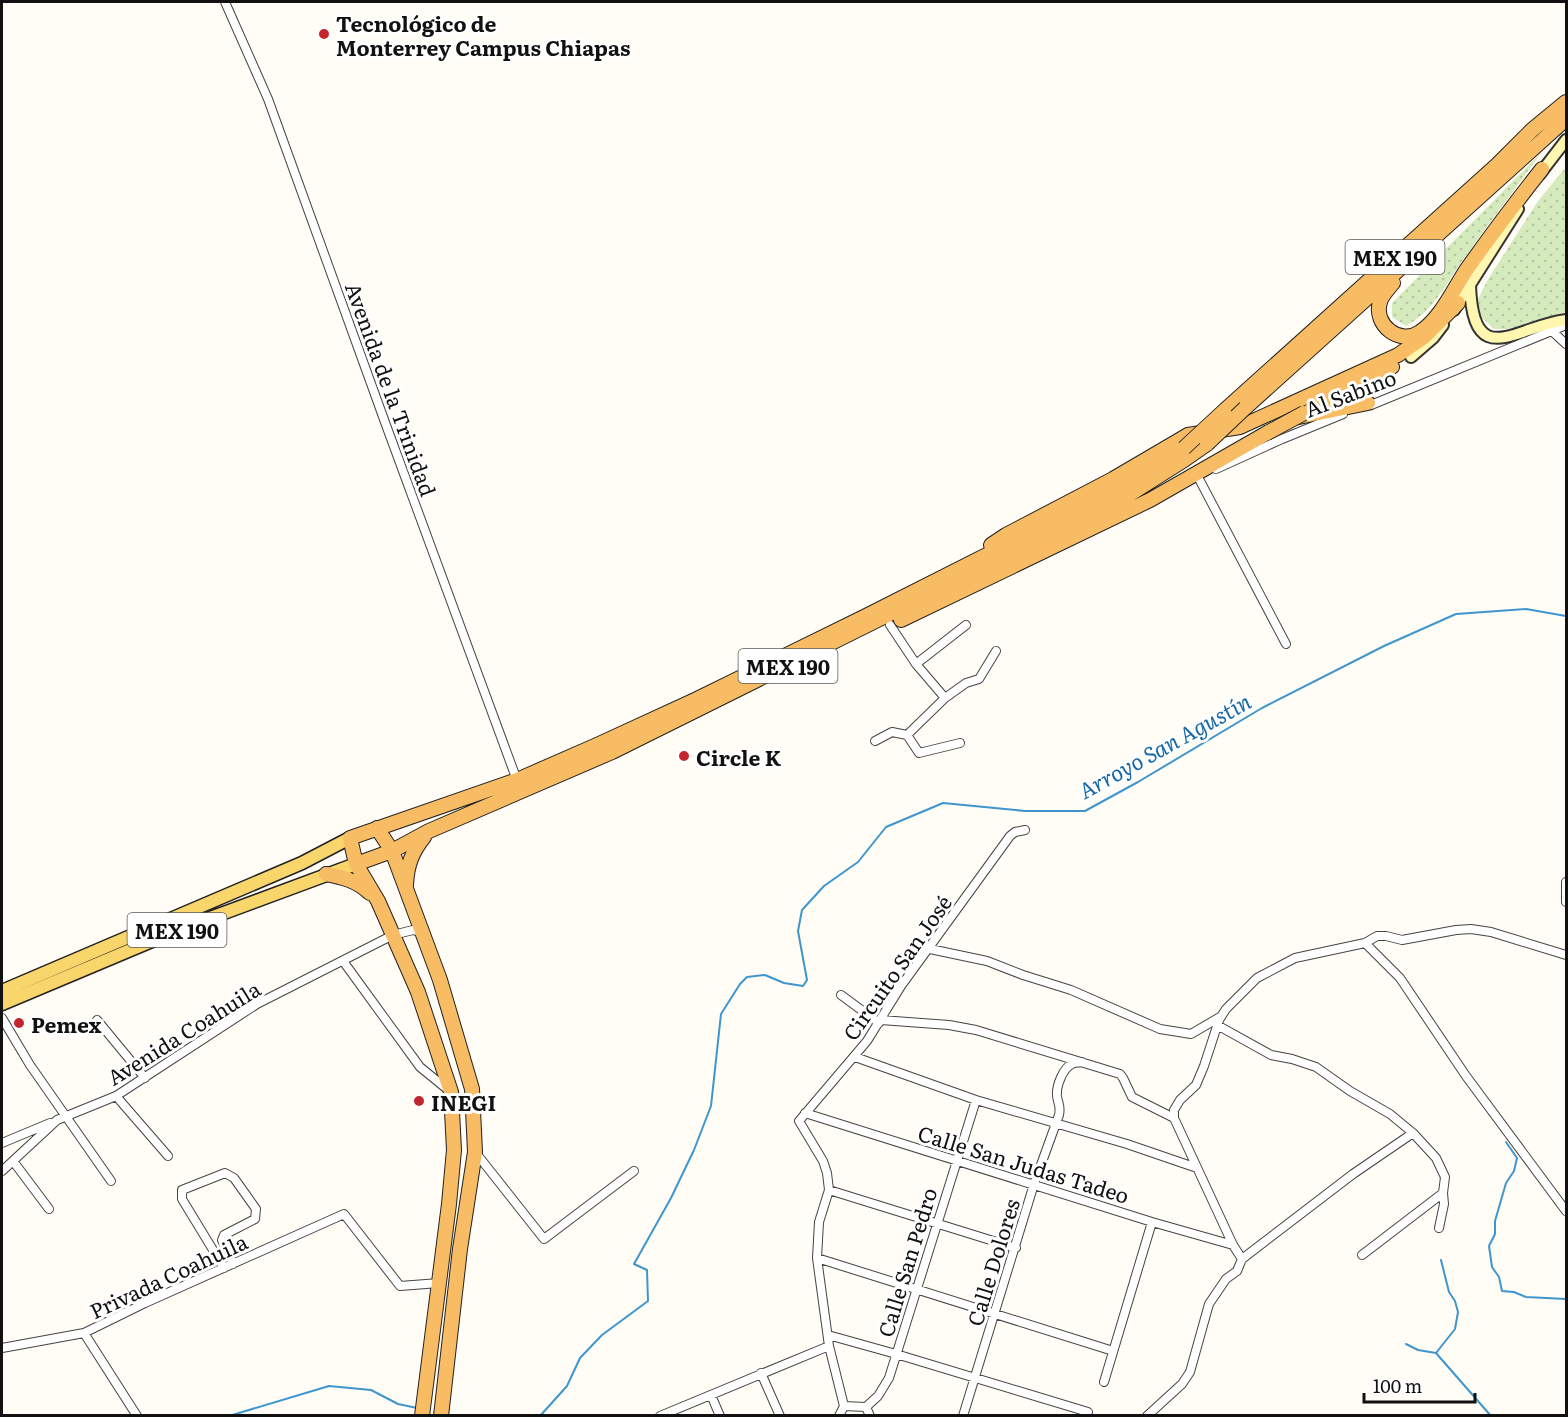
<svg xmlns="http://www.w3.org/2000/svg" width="1568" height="1417" font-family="Literata,serif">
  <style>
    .green { fill: url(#green-dots) }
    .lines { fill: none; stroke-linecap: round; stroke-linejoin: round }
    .stream { stroke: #3f96cf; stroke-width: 2 }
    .minor-casing { stroke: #444; stroke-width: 10 }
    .secondary-casing { stroke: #333; stroke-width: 14 }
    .primary-casing { stroke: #222; stroke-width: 15 }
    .trunk-casing { stroke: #222; stroke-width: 16 }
    .minor { stroke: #fff; stroke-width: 8 }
    .secondary { stroke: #fff6b0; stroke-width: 10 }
    .primary { stroke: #f9d66b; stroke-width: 12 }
    .trunk { stroke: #f7bc64; stroke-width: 14 }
    .trunk-bridge-casing { stroke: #222; stroke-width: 16; stroke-linecap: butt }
    .trunk-bridge { stroke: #f7bc64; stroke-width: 14 }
    .poi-dot { fill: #c4262e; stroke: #fff; stroke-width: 2 }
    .labels { text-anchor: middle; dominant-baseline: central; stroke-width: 6; stroke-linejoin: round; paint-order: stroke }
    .shield { fill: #fff; stroke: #585858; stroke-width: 1.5 }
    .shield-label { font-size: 20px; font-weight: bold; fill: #111 }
    .poi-label { font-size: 21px; font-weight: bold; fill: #111; stroke: #fff; text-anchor: start }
    .street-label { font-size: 21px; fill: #111; stroke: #fff }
    .water-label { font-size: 22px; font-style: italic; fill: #1768a6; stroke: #fff }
  </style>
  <defs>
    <pattern id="green-dots" width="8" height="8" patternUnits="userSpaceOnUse" patternTransform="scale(1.5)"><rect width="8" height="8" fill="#d5ebbd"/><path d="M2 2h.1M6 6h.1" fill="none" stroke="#b6c8a1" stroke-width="1.8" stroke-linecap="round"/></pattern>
  </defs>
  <rect width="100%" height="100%" fill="#fffdf5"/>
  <path class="green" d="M1541,153C1516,188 1490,222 1465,257C1447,282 1434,311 1406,326L1392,317V303Z
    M1566,167V312L1508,329H1494L1480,316L1478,299L1487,281L1538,201Z"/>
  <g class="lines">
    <path class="stream" d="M1506,1142L1517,1158L1514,1171L1506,1183L1495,1221V1234L1489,1246L1492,1267L1499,1277L1502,1291L1514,1292L1526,1297L1566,1299
      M1406,1344L1418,1350L1436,1353L1491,1416
      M1436,1353L1455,1329L1458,1312L1455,1301L1449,1292L1441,1260
      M229,1416L329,1386L371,1390L398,1404L417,1408
      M540,1416L567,1386L580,1358L602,1335L648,1301L647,1270L634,1264L671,1198L694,1150L711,1106L721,1014L740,984L747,977L765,975L784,983L803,986L807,980L798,931L802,910L824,886L858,862L886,827L943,803L1025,811H1085L1138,782L1262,708L1384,646L1456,614L1526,609L1566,616"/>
    <g class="minor-casing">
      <path id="minor" d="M225,2L268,99L386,425L518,783
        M1552,331L1566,344
        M1365,404L1371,405L1566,325
        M1216,469L1282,439L1343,414
        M1198,477L1286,644
        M890,625L916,664L945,698
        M916,664L966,625
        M907,735L919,753L960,743
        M875,741L892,732L907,735L945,698L966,683L979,679L996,651
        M1566,882V902
        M1365,943L1400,978L1466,1076L1566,1211
        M930,949L987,961L1023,975L1071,990L1160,1029L1191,1034L1220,1017
        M343,961L420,1067L447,1089
        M841,995L879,1023
        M2,1018L30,1065L111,1181
        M97,1020L145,1078
        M881,1020L949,1025L976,1030L1120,1074L1123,1078L1132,1097L1174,1118
        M1217,1025L1271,1055L1292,1059L1316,1067L1350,1091L1390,1114L1413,1133L1436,1158L1445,1177L1443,1193L1444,1204L1439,1228
        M855,1057L976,1100L1127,1144L1197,1168
        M116,1096L168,1156
        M805,1113L1152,1222L1233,1245
        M2,1143L50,1123
        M476,1153L544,1239L634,1171
        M13,1161L49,1209
        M2,1171L57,1120L116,1096L257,1004L393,935L413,930L422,932
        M829,1190L1016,1248
        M1362,1255L1443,1193
        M817,1258L1113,1351
        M1242,1259L1353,1174L1413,1133
        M224,1268L182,1199V1190L225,1173L234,1178L256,1209L255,1219L224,1235L222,1240L233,1264
        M84,1333L137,1416
        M828,1335L896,1354L1088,1412
        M2,1348L84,1333L145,1303L344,1214L400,1286L439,1283
        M761,1373L780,1416
        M1104,1382L1152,1222
        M711,1395L720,1416
        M844,1406L866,1407L878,1396L889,1378L976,1100
        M866,1407L870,1416
        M660,1416L829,1346
        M839,1416L844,1406L829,1346L817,1258L819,1222L829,1190L827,1173L823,1161L799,1121L867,1041L901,986L1010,836L1015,832L1025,830
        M963,1416L1034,1184L1059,1115C1061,1106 1058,1104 1057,1096C1056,1086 1063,1068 1072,1064C1075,1062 1079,1063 1082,1062
        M1147,1416L1182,1384L1190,1372L1209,1304L1226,1279L1237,1271L1242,1259L1233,1245L1174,1118V1110L1180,1100L1196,1085L1204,1066L1219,1020L1226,1009L1257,978L1295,958L1365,943L1377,936H1386L1402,940L1456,930L1471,929L1491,932L1566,955"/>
    </g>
    <g class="secondary-casing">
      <path id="secondary" d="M1539,175L1566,140
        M1470,285C1473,373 1516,326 1566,320
        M1454,310L1518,209
        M1411,357L1433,338L1443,325"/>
    </g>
    <g class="primary-casing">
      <path id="primary" d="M2,991L302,863L350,838
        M2,1004L178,930L356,864"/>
    </g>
    <g class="trunk-casing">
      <path id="trunk" d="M1393,283C1388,289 1382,295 1380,302C1373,325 1400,346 1420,332C1441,318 1453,290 1467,269C1491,235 1516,202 1542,169
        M1245,408L1566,119
        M1311,410L1392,367
        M1224,411L1497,165L1532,130L1566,102
        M1294,418L1368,403
        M991,545L1006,535L1113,479L1188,435L1240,427L1398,355L1424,337L1458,303
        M901,620L1150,500L1267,433
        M377,828L392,851L440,980L472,1089L475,1152L460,1249L441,1416
        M356,864L392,851L429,831L612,752L1127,496L1184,460L1207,444
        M326,874C343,877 357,881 370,893
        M406,885C407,865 412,852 424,837
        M422,1416L449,1204L454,1150L451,1092L418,992L378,901L356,864L350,838L517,780L597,745L697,699L864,617L1119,488L1184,448"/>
    </g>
    <use href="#minor" class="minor"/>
    <use href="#secondary" class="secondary"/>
    <use href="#primary" class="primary"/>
    <use href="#trunk" class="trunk"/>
    <g class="trunk-bridge-casing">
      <path id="trunk-bridge" d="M1267,433L1304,413
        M1207,444L1245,408
        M1184,448L1224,411"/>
    </g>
    <use href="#trunk-bridge" class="trunk-bridge"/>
  </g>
  <g class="poi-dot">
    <circle cx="324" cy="34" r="6"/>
    <circle cx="684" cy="756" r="6"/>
    <circle cx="19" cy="1023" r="6"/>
    <circle cx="419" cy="1101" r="6"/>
  </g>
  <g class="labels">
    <g class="shield">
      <rect x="1345.5" y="240" width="99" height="34" rx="4.5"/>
      <rect x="738.5" y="649" width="99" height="34" rx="4.5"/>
      <rect x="127.5" y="913" width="99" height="34" rx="4.5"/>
    </g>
    <g class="shield-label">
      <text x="1395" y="257">MEX 190</text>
      <text x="788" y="666">MEX 190</text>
      <text x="177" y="930">MEX 190</text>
    </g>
    <g class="poi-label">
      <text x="336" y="22">Tecnológico de<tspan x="336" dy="24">Monterrey Campus Chiapas</tspan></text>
      <text x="696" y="756">Circle K</text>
      <text x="31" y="1023">Pemex</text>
      <text x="431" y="1101">INEGI</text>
    </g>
    <g class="street-label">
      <text transform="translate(392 389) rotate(70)">Avenida de la Trinidad</text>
      <text transform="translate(1350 392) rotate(-21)">Al Sabino</text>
      <text transform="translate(896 967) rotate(-55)">Circuito San José</text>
      <text transform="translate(183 1032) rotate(-32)">Avenida Coahuila</text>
      <text transform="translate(1024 1163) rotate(17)">Calle San Judas Tadeo</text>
      <text transform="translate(906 1262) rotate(-73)">Calle San Pedro</text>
      <text transform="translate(992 1262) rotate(-73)">Calle Dolores</text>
      <text transform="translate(168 1275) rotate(-25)">Privada Coahuila</text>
    </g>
    <g class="water-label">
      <text transform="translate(1164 745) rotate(-29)">Arroyo San Agustín</text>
    </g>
  </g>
  <rect width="1568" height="1417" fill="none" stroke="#111111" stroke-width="6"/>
  <path d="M1364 1393v9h111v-9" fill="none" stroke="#111111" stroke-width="3"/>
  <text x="1373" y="1393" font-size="18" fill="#111111" stroke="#ffffff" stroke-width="4.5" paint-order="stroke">100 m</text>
</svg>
